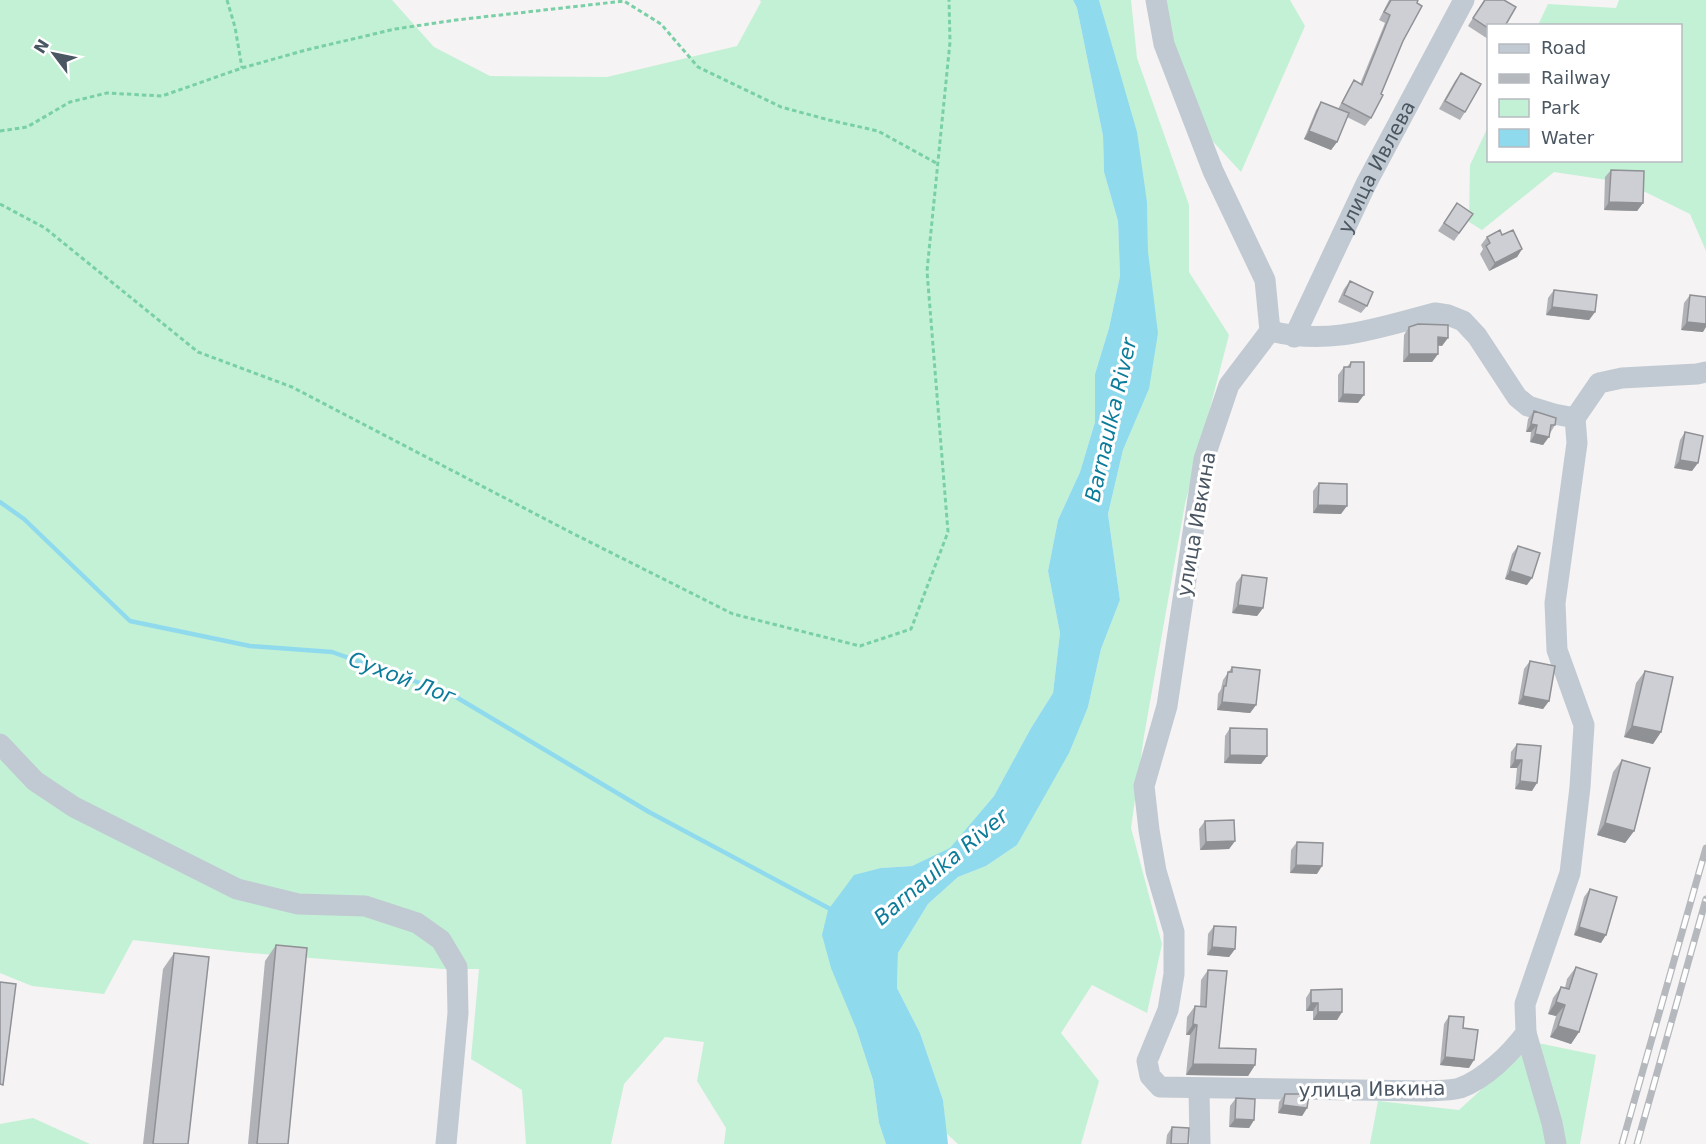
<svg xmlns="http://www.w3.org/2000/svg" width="1706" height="1144" font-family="'DejaVu Sans',sans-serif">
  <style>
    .green { fill: #c3f1d5 }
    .water { fill: #90daee }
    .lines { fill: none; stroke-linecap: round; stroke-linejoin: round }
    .stream { stroke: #90daee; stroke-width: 4.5 }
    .path { stroke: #7ad0a6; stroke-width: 3; stroke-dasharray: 4.5 3; stroke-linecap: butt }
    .minor { stroke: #c1cad2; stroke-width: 21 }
    .rail-casing { stroke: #b5b8bd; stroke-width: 7 }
    .rail { stroke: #fff; stroke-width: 4.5; stroke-dasharray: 14; stroke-linecap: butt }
    .wall { fill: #b0b2b7 }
    .shaded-wall { fill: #909195 }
    .building { fill: #cdcfd5; stroke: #909195; stroke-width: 1.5 }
    .labels { text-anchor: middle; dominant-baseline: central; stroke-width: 6; stroke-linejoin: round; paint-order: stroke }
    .street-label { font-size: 20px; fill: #4a5661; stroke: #fff }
    .water-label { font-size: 21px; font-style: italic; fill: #0c7c9b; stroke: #fff }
  </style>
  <rect width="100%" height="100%" fill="#f5f3f3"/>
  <path class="green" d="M0,0H392L434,47L490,76L607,77L737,46L761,2L760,0H1073L1077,8L1103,136L1104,172L1118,221L1120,276L1109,328L1095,374V422L1080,472L1058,520L1048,571L1060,633L1053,693L1031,728L994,796L950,849L912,866L881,868L856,1028L873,1080L879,1123L886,1144H724L726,1128L697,1081L704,1042L665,1037L624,1084L611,1144H526L522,1090L471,1059L479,969H443L239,952L133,940L104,994L32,986L0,973Z
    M1099,0H1131L1137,58L1189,205V272L1229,335L1185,504L1144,736L1131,828L1162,944L1147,1013L1092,985L1061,1033L1099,1081L1081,1144H958L946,1133L943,1100L920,1033L897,988L898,953L928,904L958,877L986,866L1017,845L1042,800L1088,707L1101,649L1120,600L1108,514L1123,450L1149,389L1147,202L1116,62Z
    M1157,0H1290L1305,26L1241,172L1207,135Z
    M1619,0H1706V251L1690,214L1627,183L1554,172L1482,230L1469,222L1470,165L1488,127V160H1680V26L1538,25L1548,4L1616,8Z
    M1533,1042L1596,1055L1580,1144H1370L1378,1101L1459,1110Z
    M33,1118L90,1144H0V1124Z"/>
  <path class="water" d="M1073,0H1099L1137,132L1147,202L1148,252L1158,333L1149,389L1123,450L1108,514L1120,600L1101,649L1088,707L1069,753L1017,845L986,866L958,877L928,904L898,953L897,988L920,1033L943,1100L948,1144H886L879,1123L873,1080L856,1028L831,968L822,935L828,910L854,875L881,868L912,866L950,848L994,796L1031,728L1053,693L1060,633L1048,571L1058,520L1080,472L1095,422V374L1109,328L1120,276L1118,221L1104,172L1103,136L1077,8Z"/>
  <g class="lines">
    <path class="stream" d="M0,502L24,519L130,621L250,646L332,652L451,694L649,812L834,911"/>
    <path class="path" d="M227,0L235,27L242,68
      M0,131L27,127L70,102L107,93L162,96L242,68L306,50L395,29L456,20L624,1L661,24L698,67L781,107L829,120L878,131L938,164
      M0,204L45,228L198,352L292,387L572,533L733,614L860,646L911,629L948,532L927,271L950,42L949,0"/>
    <g class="minor">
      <path d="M1156,0L1164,44L1213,171L1265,280L1270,331"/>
      <path d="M1435,313L1448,315L1463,321L1477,336L1517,397L1528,406L1554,414L1575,418L1577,443L1555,603L1557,650L1584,725L1580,787L1570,873L1525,1004L1526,1033C1510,1054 1485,1079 1460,1088C1450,1091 1437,1090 1426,1091L1160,1087L1150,1076L1147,1061L1168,1010L1174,974V932L1156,871L1149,830L1144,786L1167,706L1204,459L1229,385L1270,331C1330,346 1377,328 1435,313Z"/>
      <path id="s1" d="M1294,337L1366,184L1464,0"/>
      <path d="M1575,418L1599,383L1622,378L1697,374L1706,372"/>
      <path d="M0,744L35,781L74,807L237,889L298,904L365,906L417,923L441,940L457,967L458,1013L446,1144"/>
      <path d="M1526,1033L1552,1123L1556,1144"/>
      <path d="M1199,1089L1200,1144"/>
    </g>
    <g class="rail-casing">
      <path id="rail" d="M1622,1144L1706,848
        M1637,1144L1706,899"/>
    </g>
    <use href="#rail" class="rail"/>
  </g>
  <path class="wall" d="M1389,0H1418L1403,41L1371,118L1365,126L1347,117L1337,142L1331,150L1304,139L1316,110L1321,102L1338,109L1349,88L1354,80L1360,84L1385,23L1379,20Z
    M1484,0H1504L1488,26V39L1468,26Z
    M1461,73L1465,112L1460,120L1439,109L1455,81Z
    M1611,170L1643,203L1637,211L1604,210L1605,177Z
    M1457,203L1473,214L1454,241L1438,231Z
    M1502,235L1522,249L1517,257L1489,271L1480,254L1483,249L1481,245L1487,237Z
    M1350,281L1367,306L1361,313L1338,302L1344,289Z
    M1554,290L1595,312L1589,320L1546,315L1548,298Z
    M1690,295L1703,332L1681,330L1684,303Z
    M1409,327L1442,346L1438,345V354L1432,362H1403L1404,335Z
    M1351,362L1358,403L1338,402V375L1344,367H1347Z
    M1534,411L1555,425L1543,445L1530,442L1531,432H1526L1528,419Z
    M1685,432L1692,471L1674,468L1680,440Z
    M1319,483L1341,514L1313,513V491Z
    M1518,546L1527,585L1505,579L1512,554Z
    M1242,575L1263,608L1257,616L1232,613L1236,583Z
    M1530,661L1549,701L1543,709L1518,704L1524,669Z
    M1232,667L1256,705L1250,713L1217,710L1218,694L1221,689L1223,680Z
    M1645,671L1661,732L1653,744L1624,737L1636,683Z
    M1230,728L1267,756L1261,764L1224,763L1225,736Z
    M1517,744L1532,791L1515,789L1517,768H1510L1511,752Z
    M1622,760L1634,831L1625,843L1597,835L1613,772Z
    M1205,821L1235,841L1229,849L1200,850L1199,829Z
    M1297,842L1317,874L1290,873L1291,850Z
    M1590,889L1601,943L1574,935L1584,897Z
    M1214,926L1235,949L1229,957L1207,955L1208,934Z
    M276,945L288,1144H248L265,961Z
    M174,953L188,1144H143L163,969Z
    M1576,967L1579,1032L1571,1044L1550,1037L1556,1016L1548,1014L1553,998L1561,987L1565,988L1567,979Z
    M1208,970L1219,1048L1255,1065L1248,1076L1186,1075L1190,1035H1186L1187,1017L1195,1006L1200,1007L1201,980Z
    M1311,990L1342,1012L1337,1020H1313V1011H1306V998Z
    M1449,1016L1463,1028L1469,1068L1440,1065L1444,1024Z
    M1285,1094L1307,1108L1302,1116L1278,1113L1279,1102Z
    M1236,1098L1254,1120L1249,1128L1229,1127L1230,1106Z
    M1172,1127L1188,1144H1166L1167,1135Z"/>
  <path class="shaded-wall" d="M1309,131L1337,142L1331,150L1304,139Z
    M1609,202L1643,203L1637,211L1604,210Z
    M1522,249L1517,257L1489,271L1495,263Z
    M1552,307L1595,312L1589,320L1546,315Z
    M1687,322L1706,324V327L1703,332L1681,330Z
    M1438,337L1448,338L1442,346L1433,345Z
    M1409,354H1438L1432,362H1403Z
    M1343,394L1364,395L1358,403L1338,402Z
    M1531,424L1537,425L1531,432H1526Z
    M1535,434L1549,437L1543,445L1530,442Z
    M1680,460L1698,463L1692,471L1674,468Z
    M1318,505L1347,506L1341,514L1313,513Z
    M1510,571L1532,578L1527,585L1505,579Z
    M1238,605L1263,608L1257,616L1232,613Z
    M1523,696L1549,701L1543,709L1518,704Z
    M1222,702L1256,705L1250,713L1217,710Z
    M1632,726L1661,732L1653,744L1624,737Z
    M1230,755L1267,756L1261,764L1224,763Z
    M1515,760H1522L1517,768H1510Z
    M1520,781L1537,783L1532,791L1515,789Z
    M1605,823L1634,831L1625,843L1597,835Z
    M1235,841L1229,849L1200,850L1206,842Z
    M1296,865L1322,866L1317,874L1290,873Z
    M1579,927L1606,935L1601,943L1574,935Z
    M1212,947L1235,949L1229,957L1207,955Z
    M1556,1002L1565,1005L1556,1016L1548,1014Z
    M1311,1003H1318L1313,1011H1306Z
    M1318,1012H1342L1337,1020H1313Z
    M1193,1024L1197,1025L1190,1035H1186Z
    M1558,1026L1579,1032L1571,1044L1550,1037Z
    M1445,1057L1474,1060L1469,1068L1440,1065Z
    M1193,1064L1255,1065L1248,1076L1186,1075Z
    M1283,1105L1307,1108L1302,1116L1278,1113Z
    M1235,1119L1254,1120L1249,1128L1229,1127Z"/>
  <path class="building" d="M1391,0H1418L1417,3L1422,6L1403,41L1381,94L1383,95L1371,118L1342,103L1354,80L1362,85L1390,15L1384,12Z
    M1485,0H1504L1516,7L1505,26H1488V28L1473,18Z
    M1461,73L1481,84L1465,112L1445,101Z
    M1321,102L1349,113L1337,142L1309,131Z
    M1611,170L1644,171L1643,203L1609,202Z
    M1457,203L1473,214L1459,233L1444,223Z
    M1500,230L1502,235L1513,230L1522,249L1495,263L1486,246L1490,243L1487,237Z
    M1350,281L1373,292L1367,306L1344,295Z
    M1554,290L1597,295L1595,312L1552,307Z
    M1690,295L1706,297V324L1687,322Z
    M1418,324L1448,325V338L1438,337V354H1409V327Z
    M1351,362H1364V395L1343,394L1344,367H1350Z
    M1534,411L1556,418L1555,425H1551L1549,437L1535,434L1537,425L1531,424Z
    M1685,432L1703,436L1698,463L1680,460Z
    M1319,483L1347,484V506L1318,505Z
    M1518,546L1540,553L1532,578L1510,571Z
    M1242,575L1267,578L1263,608L1238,605Z
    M1530,661L1555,666L1549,701L1523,696Z
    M1232,667L1260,670L1256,705L1222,702L1224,686H1226L1228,672H1232Z
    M1645,671L1673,677L1661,732L1632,726Z
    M1230,728L1267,729V756L1230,755Z
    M1517,744L1541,746L1537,783L1520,781L1522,760H1515Z
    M1622,760L1650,768L1634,831L1605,823Z
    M1234,820L1235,841L1206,842L1205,821Z
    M1297,842L1323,843L1322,866L1296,865Z
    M1590,889L1617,897L1606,935L1579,927Z
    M1214,926L1236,927L1235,949L1212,947Z
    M276,945L307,948L288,1144H257Z
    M174,953L209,957L188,1144H153Z
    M1576,967L1597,974L1579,1032L1558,1026L1565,1005L1556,1002L1561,987L1569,989Z
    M1208,970L1227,971L1219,1048L1256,1049L1255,1065L1193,1064L1197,1025L1193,1024L1195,1006L1206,1007Z
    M0,982L16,984L3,1085L0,1084Z
    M1342,989V1012H1318V1003H1311V990Z
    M1449,1016L1464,1017L1463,1028L1478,1030L1474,1060L1445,1057Z
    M1285,1094H1309L1307,1108L1283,1105Z
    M1236,1098L1255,1099L1254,1120L1235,1119Z
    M1172,1127L1189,1128L1188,1144H1171Z"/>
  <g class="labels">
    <g class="street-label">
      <text stroke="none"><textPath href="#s1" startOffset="189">улица Ивлева</textPath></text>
      <text transform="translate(1196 524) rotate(-80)">улица Ивкина</text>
      <text transform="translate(1372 1089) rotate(-1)">улица Ивкина</text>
    </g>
    <g class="water-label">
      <text transform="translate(1111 420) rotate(-77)">Barnaulka River</text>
      <text transform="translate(402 678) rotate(21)">Сухой Лог</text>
      <text transform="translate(941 867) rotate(-40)">Barnaulka River</text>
    </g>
  </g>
  <rect x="1487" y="24" width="195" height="138" fill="#ffffff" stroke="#b7bbc0" stroke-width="1.5"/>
  <rect x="1499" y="44" width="30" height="9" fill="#c1cad2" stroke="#b7bbc0" stroke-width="1.5"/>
  <text x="1541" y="54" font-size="18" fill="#4a5661">Road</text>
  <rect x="1499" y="74" width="30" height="9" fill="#b5b8bd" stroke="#b7bbc0" stroke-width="1.5"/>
  <text x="1541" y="84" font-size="18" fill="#4a5661">Railway</text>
  <rect x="1499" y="99" width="30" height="18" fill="#c3f1d5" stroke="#b7bbc0" stroke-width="1.5"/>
  <text x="1541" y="114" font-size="18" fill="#4a5661">Park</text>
  <rect x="1499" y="129" width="30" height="18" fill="#90daee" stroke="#b7bbc0" stroke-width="1.5"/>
  <text x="1541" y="144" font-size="18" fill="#4a5661">Water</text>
  <g transform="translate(54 54) rotate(302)" stroke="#ffffff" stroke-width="4.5" paint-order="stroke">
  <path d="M0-4.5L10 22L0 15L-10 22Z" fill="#4a5661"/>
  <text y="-9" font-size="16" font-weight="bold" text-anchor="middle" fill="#4a5661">N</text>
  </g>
</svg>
